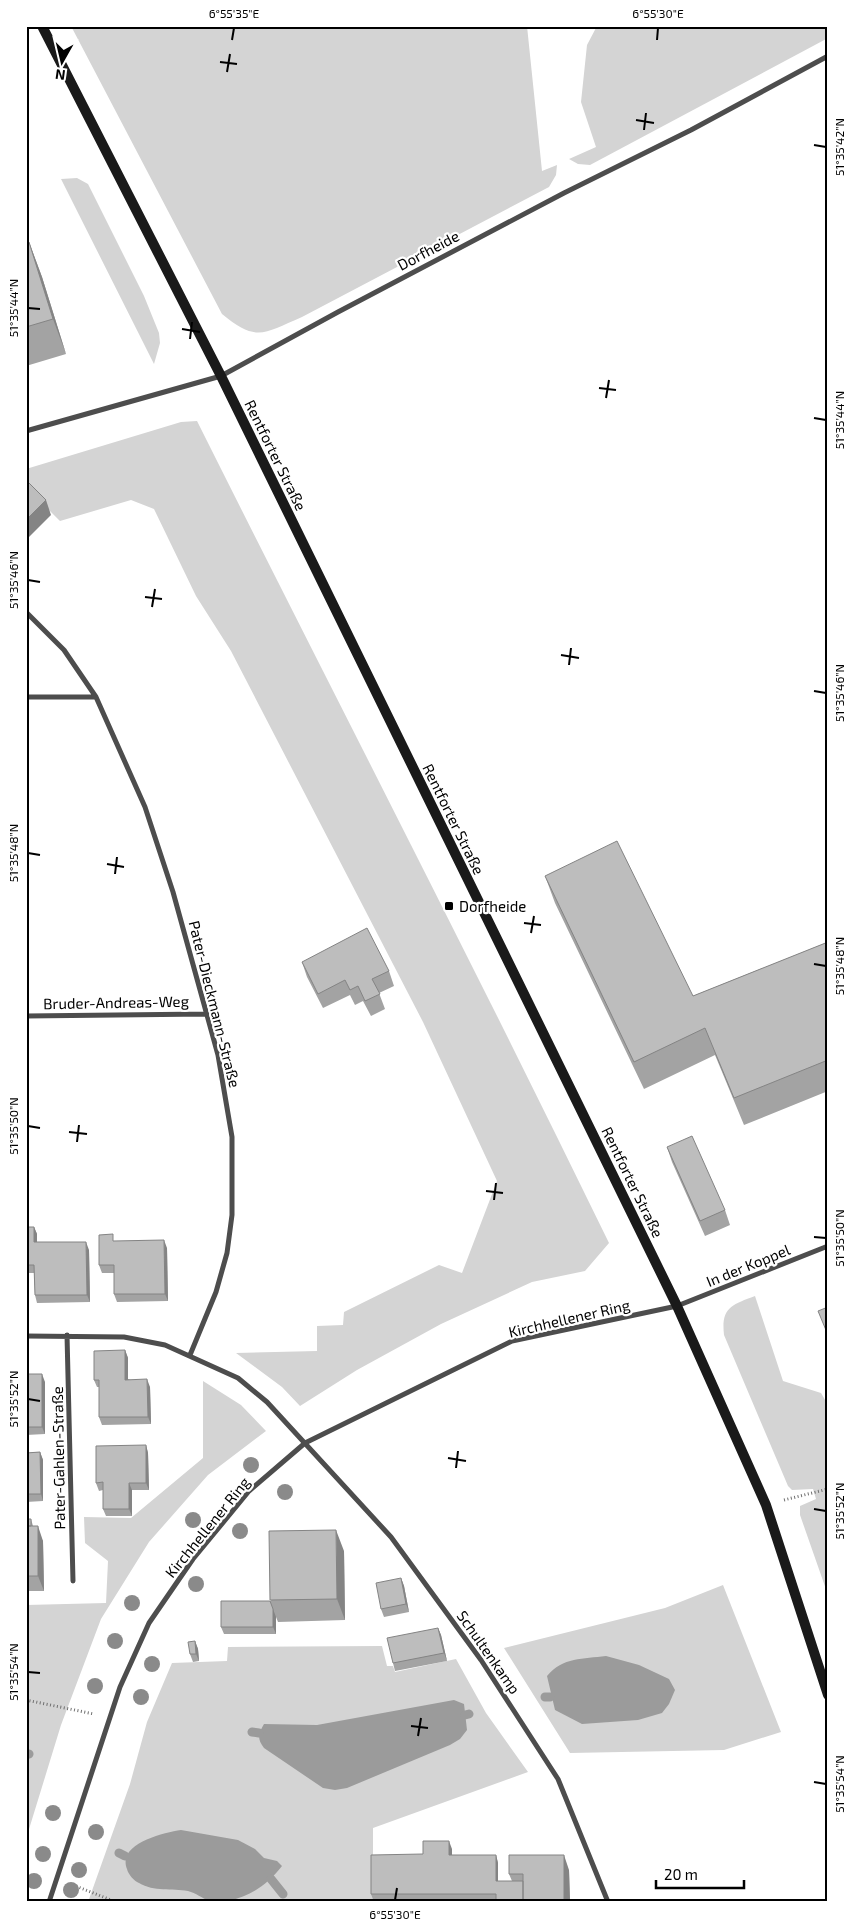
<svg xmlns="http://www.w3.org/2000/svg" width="854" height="1928" font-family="'Exo 2',sans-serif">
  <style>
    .green { fill: #d4d4d4 }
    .water { fill: #9b9b9b }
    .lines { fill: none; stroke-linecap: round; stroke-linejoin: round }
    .stream { stroke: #9b9b9b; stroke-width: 9 }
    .path { stroke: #6f6f6f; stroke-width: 3; stroke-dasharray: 1 2.5; stroke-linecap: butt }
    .street { stroke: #4d4d4d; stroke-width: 5 }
    .secondary { stroke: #1a1a1a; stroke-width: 10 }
    .tree { fill: #8a8a8a }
    .wall { fill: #a3a3a3 }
    .shaded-wall { fill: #848484 }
    .building { fill: #bdbdbd; stroke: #848484 }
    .ticks { fill: none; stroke: #000; stroke-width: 2 }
    .poi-dot { fill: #000; stroke: #fff; stroke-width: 2 }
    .labels { text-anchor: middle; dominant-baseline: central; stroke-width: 4.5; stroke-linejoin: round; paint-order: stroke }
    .street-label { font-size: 15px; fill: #000; stroke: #fff }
    .poi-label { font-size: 15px; fill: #000; stroke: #fff; text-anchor: start }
    .neatline { fill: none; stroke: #000; stroke-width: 2 }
    .ticks-label { font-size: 12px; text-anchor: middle; fill: #000 }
  </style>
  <rect width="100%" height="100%" fill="#fff"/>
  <path class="green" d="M71,26H527L542,171L557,165L556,175L549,187L302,317C264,333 257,343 222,314Z
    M597,26H828V38L590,165L578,164L569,159L596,147L581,102L587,45Z
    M77,178L88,184L144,296L159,333L160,343L154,364L61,179Z
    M197,421C334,695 475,967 609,1243L585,1271L532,1282L441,1324L357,1370L300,1406L282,1387L236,1353L317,1351V1326L343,1325L344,1312L439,1265L462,1273L497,1181L423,1022L231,651L196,596L154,509L131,500L60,521L34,495L26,503V469L181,422Z
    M755,1296L783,1381L821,1393L828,1405V1595L800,1515V1506L816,1499L813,1489L792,1490L788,1486L724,1335C721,1308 731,1305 755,1296Z
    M203,1381L241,1405L266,1431L208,1475L149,1542L101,1619L61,1725L26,1839V1605L106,1603L108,1561L85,1543L84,1517L131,1518L203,1458Z
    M723,1585L781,1732L724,1750L570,1753L504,1648L665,1608Z
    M382,1646L387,1666H393L395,1672L456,1659L486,1713L528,1772L373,1828V1902H88L130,1784L147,1722L172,1663L227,1661L228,1647Z"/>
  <path class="water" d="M606,1656L639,1665L669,1679L675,1690L669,1704L662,1713L638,1720L582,1724L555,1710L547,1676C563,1657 583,1659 606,1656Z
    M454,1700L464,1704L467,1730L460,1739L450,1745L347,1788L335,1790L323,1788L264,1748C257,1739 258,1734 264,1724L317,1725Z
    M181,1830L238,1840L255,1849L264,1858L277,1861L282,1866C267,1885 251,1896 228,1901C222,1902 214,1903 209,1901C202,1898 196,1893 188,1891C172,1888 154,1892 139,1883C134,1881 128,1874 127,1869C117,1844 162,1833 181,1830Z"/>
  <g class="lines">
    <path class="stream" d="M545,1697H550
      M465,1715L469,1714
      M252,1732L259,1733
      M26,1755L29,1754
      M119,1853L125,1856
      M271,1879L283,1894"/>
    <path class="path" d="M784,1500L828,1489
      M26,1700L94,1714
      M73,1885L116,1902"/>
    <path class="street" d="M26,431L221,376L338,312L564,193L691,130L828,56
      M26,612L64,650L96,697L145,807L173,892L218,1055L232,1137V1215L227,1253L216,1292L190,1355
      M26,697H96
      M26,1016L206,1014
      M67,1335L73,1581
      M26,1336L124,1337L165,1345L238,1378L267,1402L391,1537L481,1660L558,1779L608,1902
      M49,1902L120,1687L149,1623L193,1559L249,1491L305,1443L512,1341L677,1306L828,1246"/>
    <path class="secondary" d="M42,26L221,376L677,1306L766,1505L828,1695"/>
  </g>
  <g class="tree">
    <circle cx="251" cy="1465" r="8"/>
    <circle cx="285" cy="1492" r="8"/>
    <circle cx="193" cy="1520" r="8"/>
    <circle cx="240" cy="1531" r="8"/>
    <circle cx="196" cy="1584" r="8"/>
    <circle cx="132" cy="1603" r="8"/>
    <circle cx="115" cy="1641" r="8"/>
    <circle cx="152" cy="1664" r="8"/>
    <circle cx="95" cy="1686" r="8"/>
    <circle cx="141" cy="1697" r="8"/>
    <circle cx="53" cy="1813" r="8"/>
    <circle cx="96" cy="1832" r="8"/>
    <circle cx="43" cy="1854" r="8"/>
    <circle cx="79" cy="1870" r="8"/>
    <circle cx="34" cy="1881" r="8"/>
    <circle cx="71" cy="1890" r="8"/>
  </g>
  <path class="wall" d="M26,242H29L42,277L66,354L26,366Z
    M545,876L693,996L828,942V1091L744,1125L715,1055L644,1089L555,903Z
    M302,962L389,971L394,986L379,993L385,1009L371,1016L363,1001L355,1005L350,995L323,1008L307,977Z
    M667,1147L725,1210L730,1225L705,1236L672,1162Z
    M26,1227H34L37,1234V1242L89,1250L90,1302L37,1303L35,1295L34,1273H26Z
    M116,1241L167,1248L168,1301L117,1302L114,1294V1273H102L99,1265Z
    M125,1350L128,1358V1379L150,1387L151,1424L102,1425L99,1417V1387H97L94,1380Z
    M26,1374L45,1382V1434L26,1435Z
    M146,1445L148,1453L149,1490H132V1516H106L103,1509V1490L99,1491L96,1483Z
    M40,1452L43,1460V1501L26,1502V1453Z
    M26,1519H31L33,1526L43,1541L44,1591H26Z
    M344,1551L345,1620L278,1622L276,1617V1634H224L221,1627L270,1601Z
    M401,1578L404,1586L409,1612L384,1617L381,1609Z
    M438,1628L441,1635L447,1661L395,1671L393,1663Z
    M195,1641L198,1649L199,1661L193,1662L190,1654Z
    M452,1849V1855H496L498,1863V1881H512L509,1874L569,1870L570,1902H374L371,1894L423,1854Z"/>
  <path class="shaded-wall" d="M29,242L42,277L66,354L53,319Z
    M46,500L51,515L26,540V520Z
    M34,1227L37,1234V1250L34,1242Z
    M164,1240L167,1248L168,1301L165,1294Z
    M86,1242L89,1250L90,1302L87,1295Z
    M125,1350L128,1358V1387L125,1380Z
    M42,1374L45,1382V1434L42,1427Z
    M147,1379L150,1387L151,1424L148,1417Z
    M146,1445L148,1453L149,1490L146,1483Z
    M40,1452L43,1460V1501L41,1494Z
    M129,1483L132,1490V1516L129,1509Z
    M38,1526L43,1541L44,1591L38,1576Z
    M336,1530L344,1551L345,1620L337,1599Z
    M401,1578L404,1586L409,1612L406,1604Z
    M273,1609L276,1617V1634L273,1627Z
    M438,1628L441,1635L447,1661L444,1653Z
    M195,1641L198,1649L199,1661L196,1654Z
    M449,1841L452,1849V1862L449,1855Z
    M496,1855L498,1863V1889L496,1881Z
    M564,1855L569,1870L570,1902H564Z"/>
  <path class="building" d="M26,242H29L53,319L26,327Z
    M28,482L46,500L26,520V484Z
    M617,841L693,996L828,942V1060L734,1098L705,1028L634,1062L545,876Z
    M367,928L389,971L372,979L380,994L365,1001L358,986L350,990L345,980L318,994L302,962Z
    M692,1136L725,1210L700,1221L667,1147Z
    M26,1227H34V1242H86L87,1295H35L34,1265H26Z
    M113,1234V1241L164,1240L165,1294H114V1265H99V1235Z
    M828,1307V1335L818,1311Z
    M125,1350V1380L147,1379L148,1417H99V1380H94V1351Z
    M26,1374H42V1427H26Z
    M146,1445V1483H129V1509H103V1482L96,1483V1446Z
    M40,1452L41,1494H26V1453Z
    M26,1519H31V1526H26Z
    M26,1526H38V1576H26Z
    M336,1530L337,1599L270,1600L269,1531Z
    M401,1578L406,1604L381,1609L376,1583Z
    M221,1601H270L273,1609V1627H221Z
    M438,1628L444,1653L393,1663L387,1638Z
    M195,1641L196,1654H190L188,1642Z
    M423,1841H449V1855H496V1881H523V1902H496V1894H371V1855L423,1854Z
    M509,1855H564V1902H523V1874H509Z"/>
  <path class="ticks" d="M232,40L234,28M657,40L658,28M220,62L237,64M227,72L230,54M636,120L654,123M644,130L646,113M814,145L826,147M28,308L40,309M182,329L200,332M190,339L192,322M599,388L616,390M606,398L609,380M814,418L826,420M28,580L40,582M145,597L162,599M152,607L155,589M561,655L579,658M569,665L571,648M814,691L826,693M28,853L40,855M107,864L124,867M115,874L117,857M524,923L541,925M531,933L534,916M814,964L826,966M28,1126L40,1128M69,1132L87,1134M77,1142L79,1125M486,1191L503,1193M494,1200L496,1183M814,1237L826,1238M28,1399L40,1401M448,1458L466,1461M456,1468L458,1451M814,1509L826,1511M28,1672L40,1673M411,1726L428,1728M418,1736L421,1718M814,1782L826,1784M395,1900L397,1888"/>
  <rect class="poi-dot" x="444" y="901" width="10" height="10" rx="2.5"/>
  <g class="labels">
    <g class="street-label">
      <text transform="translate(428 250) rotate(-28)">Dorfheide</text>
      <text transform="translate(276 455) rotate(64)">Rentforter Straße</text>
      <text transform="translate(454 819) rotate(64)">Rentforter Straße</text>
      <text transform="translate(116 1002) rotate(-1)">Bruder-Andreas-Weg</text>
      <text transform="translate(215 1004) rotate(76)">Pater-Dieckmann-Straße</text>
      <text transform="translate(633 1182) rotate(64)">Rentforter Straße</text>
      <text transform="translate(748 1265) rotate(-22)">In der Koppel</text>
      <text transform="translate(569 1318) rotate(-13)">Kirchhellener Ring</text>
      <text transform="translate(58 1458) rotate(-91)">Pater-Gahlen-Straße</text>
      <text transform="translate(207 1527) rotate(-51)">Kirchhellener Ring</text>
      <text transform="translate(489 1652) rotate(55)">Schultenkamp</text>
    </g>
    <g class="poi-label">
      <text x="459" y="906">Dorfheide</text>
    </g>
  </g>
  <rect width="854" height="1928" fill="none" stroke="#ffffff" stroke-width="55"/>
  <g transform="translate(62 62) rotate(188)" stroke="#ffffff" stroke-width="4" paint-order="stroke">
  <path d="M0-4L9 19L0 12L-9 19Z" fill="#000000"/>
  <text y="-8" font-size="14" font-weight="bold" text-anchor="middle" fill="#000000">N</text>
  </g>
  <path d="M656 1880v8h88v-8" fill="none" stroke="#000000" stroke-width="2.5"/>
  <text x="664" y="1880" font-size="15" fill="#000000" stroke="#ffffff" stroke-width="4" paint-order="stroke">20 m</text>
  <rect x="28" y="28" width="798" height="1872" class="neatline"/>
  <g class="ticks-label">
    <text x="234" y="18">6°55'35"E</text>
    <text x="658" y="18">6°55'30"E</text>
    <text transform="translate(840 147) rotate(-90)" y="4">51°35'42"N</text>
    <text transform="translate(14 308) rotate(-90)" y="4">51°35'44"N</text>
    <text transform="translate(840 420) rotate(-90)" y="4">51°35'44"N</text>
    <text transform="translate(14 580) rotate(-90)" y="4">51°35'46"N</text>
    <text transform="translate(840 693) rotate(-90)" y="4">51°35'46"N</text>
    <text transform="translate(14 853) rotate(-90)" y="4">51°35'48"N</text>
    <text transform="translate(840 966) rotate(-90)" y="4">51°35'48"N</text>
    <text transform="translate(14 1126) rotate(-90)" y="4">51°35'50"N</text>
    <text transform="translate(840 1238) rotate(-90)" y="4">51°35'50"N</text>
    <text transform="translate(14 1399) rotate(-90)" y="4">51°35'52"N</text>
    <text transform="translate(840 1511) rotate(-90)" y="4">51°35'52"N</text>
    <text transform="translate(14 1672) rotate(-90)" y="4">51°35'54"N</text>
    <text transform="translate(840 1784) rotate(-90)" y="4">51°35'54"N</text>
    <text x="395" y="1919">6°55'30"E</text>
  </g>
</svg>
